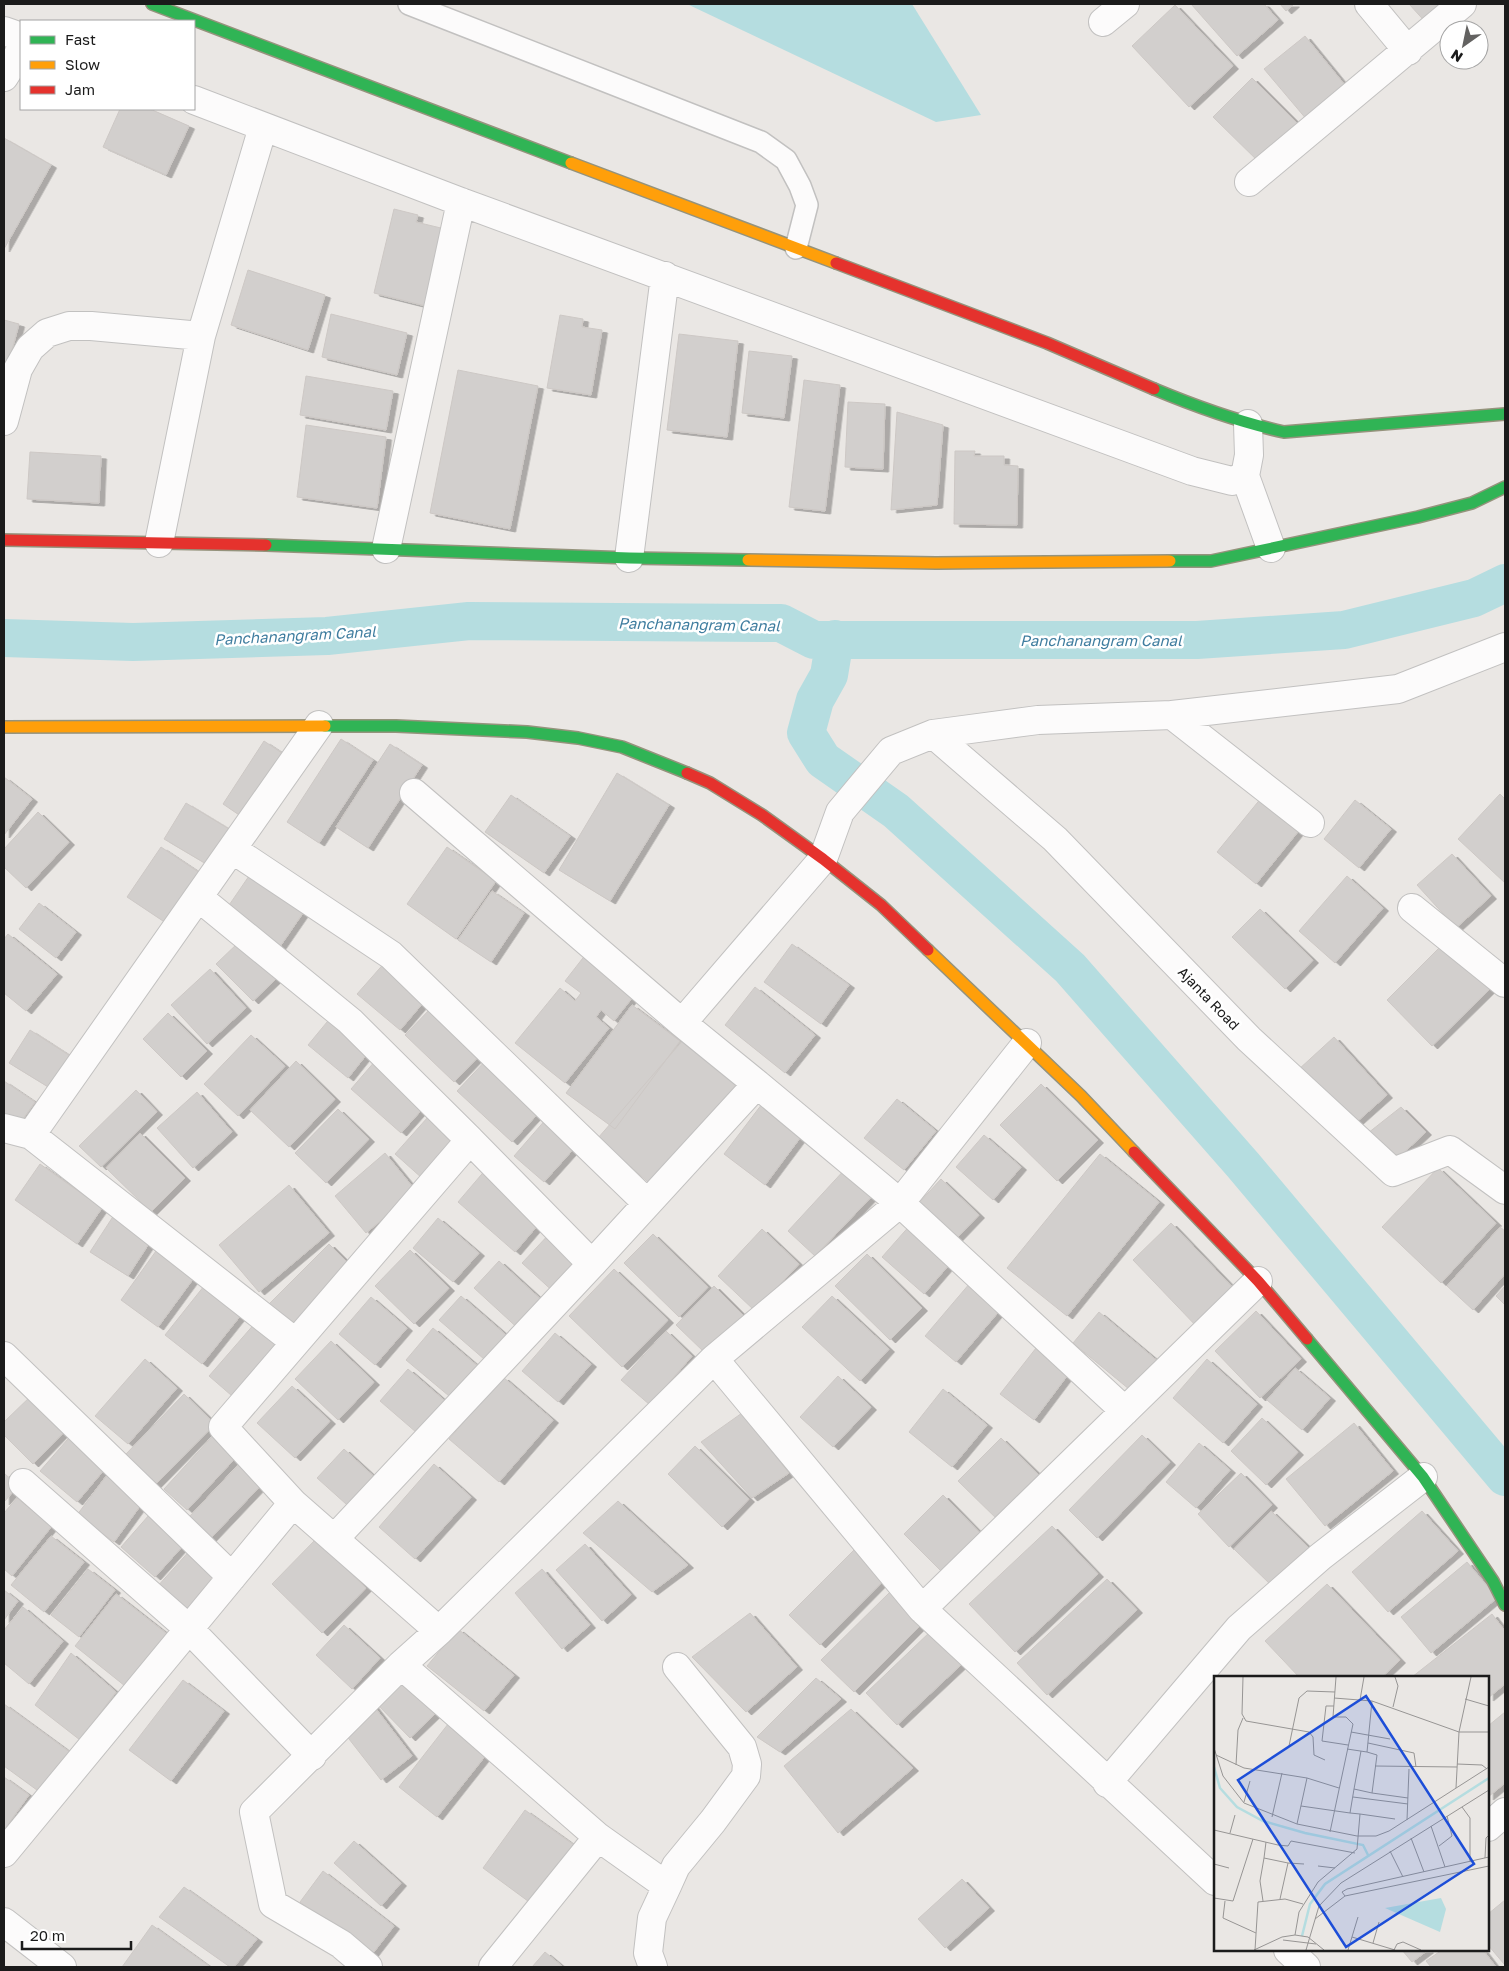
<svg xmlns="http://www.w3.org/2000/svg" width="1509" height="1971" font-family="'Golos Text',sans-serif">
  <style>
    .water { fill: #b5dde0 }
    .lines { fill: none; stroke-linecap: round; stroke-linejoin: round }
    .canal { stroke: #b5dde0; stroke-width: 38 }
    .building { fill: #d2cfcd; stroke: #cdc8c5; filter: url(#shadow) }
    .lane-casing { stroke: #c2c1c0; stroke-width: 24 }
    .street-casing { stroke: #c2c1c0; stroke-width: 30 }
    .fast-casing { stroke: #95937c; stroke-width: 14 }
    .slow-casing { stroke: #95937c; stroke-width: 14 }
    .jam-casing { stroke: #95937c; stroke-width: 14 }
    .lane { stroke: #fcfbfb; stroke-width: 21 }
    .street { stroke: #fcfbfb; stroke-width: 28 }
    .fast { stroke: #30b455; stroke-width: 11 }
    .slow { stroke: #ff9f0a; stroke-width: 11 }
    .jam { stroke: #e5322d; stroke-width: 11 }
    .labels { text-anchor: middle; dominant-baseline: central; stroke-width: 5; stroke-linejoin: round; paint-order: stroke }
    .street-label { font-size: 14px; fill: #1b1b1b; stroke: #fff }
    .water-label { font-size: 15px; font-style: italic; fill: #3f7d9f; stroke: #fff }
    .inset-river { fill: none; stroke: #b5dde0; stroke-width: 2.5 }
    .inset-road { fill: none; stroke: #979594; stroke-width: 1 }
    .view { fill: #1d4ed8; fill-opacity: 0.15; stroke: #1d4ed8; stroke-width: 2.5 }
    .inset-edge { fill: none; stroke: #1b1b1b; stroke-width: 2.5 }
  </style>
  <defs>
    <filter id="shadow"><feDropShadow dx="5.5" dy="3" stdDeviation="0" flood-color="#0004"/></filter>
  </defs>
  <rect width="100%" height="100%" fill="#eae7e4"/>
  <path class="water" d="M687,4H912L981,115L936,122Z"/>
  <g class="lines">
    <path class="canal" d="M4,638L133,642L327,636L469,621L781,623L814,640H1197L1344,630L1474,598L1505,583
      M835,639L829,675L815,700L806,733L823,760L896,811L1070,968L1243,1165L1505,1477"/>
  </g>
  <path class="building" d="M1191,4H1264L1278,20L1237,56Z
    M1280,4H1294L1286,11Z
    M1409,4H1455L1429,26Z
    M1175,5L1233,66L1189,107L1132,46Z
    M1305,36L1353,95L1313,127L1264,69Z
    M1252,78L1304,130L1266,169L1213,117Z
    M120,109H150L189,126L166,175L103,147Z
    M4,138L51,165L4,249Z
    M394,209L418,215L416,222L445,229L426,306L374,293Z
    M248,270L325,295L308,350L231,325Z
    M331,314L407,333L397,375L322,357Z
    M560,315L583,319L582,327L602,330L591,395L547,388Z
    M4,320L19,324L4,380Z
    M679,334L738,341L727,437L667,430Z
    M749,351L792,356L784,418L742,413Z
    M458,370L538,386L510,529L430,513Z
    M306,376L393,391L386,430L300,415Z
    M804,380L840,385L825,511L789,507Z
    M848,402L885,404L883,469L845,467Z
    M897,412L943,425L937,505L891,510Z
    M306,425L386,437L377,508L297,497Z
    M955,451H975L974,456H1004V465L1018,466L1017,525L954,524Z
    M30,452L101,456L99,503L27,499Z
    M341,739L373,760L319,843L287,822Z
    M264,741L285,755L245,819L223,804Z
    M390,744L422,765L368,848L336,827Z
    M617,773L669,805L610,901L559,870Z
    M4,777L32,799L4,835Z
    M1500,794L1505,799V883L1458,839Z
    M511,795L570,836L544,873L485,832Z
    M1262,797L1301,828L1256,884L1217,852Z
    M1355,800L1391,829L1359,868L1324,839Z
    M186,803L234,832L213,868L164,839Z
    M38,812L69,842L26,888L4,867V849Z
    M161,847L203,875L169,925L127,897Z
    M447,847L496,881L456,939L407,904Z
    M1452,854L1491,896L1456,928L1417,885Z
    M249,876L303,913L279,948L225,911Z
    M1347,876L1383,908L1335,963L1299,931Z
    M492,891L524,913L491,962L458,940Z
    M39,903L76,932L56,958L19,929Z
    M1260,909L1313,960L1285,989L1232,937Z
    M8,934L57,974L26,1011L4,993V939Z
    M1447,940L1493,986L1432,1046L1387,1000Z
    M240,941L276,979L253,1001L216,964Z
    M792,944L849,985L821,1024L764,982Z
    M586,954L636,993L614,1021L601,1010L596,1017L609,1028L565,1083L515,1043L560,988L575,1001L581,993L565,981Z
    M387,960L429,996L400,1030L357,994Z
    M210,969L246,1008L207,1044L171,1005Z
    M755,987L815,1035L785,1073L725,1025Z
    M632,1005L680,1041L615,1129L566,1093Z
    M433,1006L482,1053L454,1082L405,1035Z
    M168,1013L207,1051L181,1077L143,1039Z
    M332,1016L371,1049L348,1078L308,1045Z
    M30,1030L78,1061L58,1093L9,1063Z
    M251,1035L285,1066L238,1116L204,1084Z
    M1334,1037L1387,1095L1350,1128L1298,1070Z
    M685,1038L743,1089L656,1189L598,1138Z
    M488,1058L543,1108L512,1142L457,1091Z
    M376,1060L426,1105L401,1133L351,1089Z
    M296,1061L335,1099L289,1147L250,1110Z
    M4,1081L35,1102L18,1126L4,1122Z
    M1041,1084L1098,1140L1057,1181L1000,1125Z
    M136,1090L157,1112L101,1167L79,1146Z
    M197,1092L232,1132L193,1168L157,1128Z
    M897,1099L936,1131L904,1170L864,1138Z
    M765,1100L806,1130L765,1185L724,1154Z
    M1401,1107L1426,1132L1397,1159L1368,1133Z
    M338,1109L369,1139L326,1183L295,1153Z
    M428,1117L457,1142L423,1179L395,1154Z
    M547,1118L578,1144L544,1182L514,1156Z
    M140,1133L185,1178L151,1212L106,1168Z
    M984,1135L1021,1167L993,1200L956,1167Z
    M385,1153L416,1191L366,1233L335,1196Z
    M1100,1154L1159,1202L1067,1316L1007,1268Z
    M40,1164L102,1208L77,1244L15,1200Z
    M847,1167L875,1193L815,1256L788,1231Z
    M487,1168L544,1218L515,1252L458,1202Z
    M1438,1168L1496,1223L1441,1283L1382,1227Z
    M941,1179L979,1215L952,1243L915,1207Z
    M289,1185L329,1233L259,1292L219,1245Z
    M114,1215L152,1239L128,1276L90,1252Z
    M438,1218L479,1253L453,1282L413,1248Z
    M912,1223L954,1259L924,1294L882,1257Z
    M1171,1223L1238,1293L1199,1329L1133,1260Z
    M1500,1227L1505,1231V1274L1473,1310L1447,1286Z
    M762,1229L799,1264L755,1311L718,1276Z
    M552,1231L587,1262L557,1295L522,1263Z
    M653,1234L708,1287L679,1317L624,1263Z
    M161,1244L199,1271L158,1327L121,1300Z
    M329,1244L354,1269L293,1330L268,1305Z
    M410,1250L449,1288L414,1324L375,1286Z
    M867,1254L922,1308L890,1340L835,1286Z
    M499,1261L547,1305L522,1332L474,1288Z
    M614,1269L668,1320L622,1367L569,1316Z
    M976,1276L1007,1302L956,1362L925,1336Z
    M208,1281L245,1310L202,1364L165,1335Z
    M714,1286L744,1316L706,1354L676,1325Z
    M1505,1286V1305L1496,1296Z
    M461,1296L513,1341L492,1366L439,1320Z
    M832,1296L889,1349L860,1381L802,1327Z
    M371,1297L407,1328L375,1365L339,1334Z
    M1256,1311L1301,1359L1260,1398L1215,1351Z
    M1099,1312L1161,1364L1135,1394L1073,1343Z
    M256,1322L287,1348L239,1402L209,1376Z
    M433,1328L481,1369L455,1401L406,1360Z
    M666,1331L692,1356L650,1405L621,1380Z
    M555,1333L591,1364L558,1402L522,1371Z
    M331,1341L374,1382L338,1420L295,1379Z
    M1040,1343L1073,1368L1034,1420L1000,1394Z
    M145,1359L177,1388L128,1444L95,1416Z
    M1207,1359L1257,1404L1223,1443L1173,1398Z
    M1295,1368L1330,1398L1302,1430L1267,1400Z
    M408,1369L452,1407L424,1439L380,1401Z
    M838,1376L871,1407L833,1447L800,1417Z
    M503,1377L553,1420L499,1482L449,1439Z
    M292,1386L330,1421L295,1458L257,1423Z
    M943,1389L987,1425L952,1467L909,1432Z
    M35,1392L69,1427L33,1464L4,1435V1422Z
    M184,1394L215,1424L155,1485L125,1455Z
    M742,1413L789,1473L752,1498L701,1442Z
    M1262,1418L1298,1452L1266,1485L1231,1451Z
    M1354,1423L1393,1471L1325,1526L1286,1479Z
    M219,1429L242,1451L187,1510L164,1489Z
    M74,1432L110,1463L77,1502L40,1471Z
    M1142,1435L1170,1462L1097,1538L1069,1510Z
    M1001,1438L1046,1482L1003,1525L958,1481Z
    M1199,1443L1230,1470L1196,1508L1166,1482Z
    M695,1446L749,1499L722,1527L668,1474Z
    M344,1449L382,1484L356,1513L317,1478Z
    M244,1459L266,1480L210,1539L188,1518Z
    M434,1464L471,1497L415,1559L379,1527Z
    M110,1471L146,1498L114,1542L77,1515Z
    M4,1473L18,1486L4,1502Z
    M1241,1473L1272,1505L1229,1547L1198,1514Z
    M943,1495L981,1534L943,1573L904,1534Z
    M17,1498L52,1526L12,1576L4,1569V1513Z
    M618,1501L688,1565L652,1592L583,1533Z
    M156,1507L190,1538L155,1577L121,1547Z
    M1271,1511L1310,1549L1273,1587L1234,1549Z
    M1422,1511L1458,1551L1388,1612L1352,1572Z
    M1052,1526L1098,1574L1015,1652L969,1604Z
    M51,1536L84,1562L44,1612L11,1585Z
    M316,1539L366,1588L322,1633L272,1584Z
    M861,1543L891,1573L820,1645L789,1615Z
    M585,1544L631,1595L602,1621L556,1570Z
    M193,1547L225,1575L188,1617L156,1588Z
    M1467,1562L1497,1598L1431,1653L1401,1617Z
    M88,1569L115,1590L79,1637L51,1615Z
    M542,1569L590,1625L562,1649L515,1593Z
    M1107,1579L1137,1610L1047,1695L1017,1663Z
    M1327,1584L1400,1660L1382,1677H1299L1265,1641Z
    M4,1590L18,1601L4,1620Z
    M891,1591L923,1623L854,1692L821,1660Z
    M116,1594L171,1637L130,1690L75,1646Z
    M23,1607L63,1641L29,1684L4,1663V1630Z
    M750,1613L797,1667L746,1712L692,1657Z
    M1492,1614L1505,1631V1684L1488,1698V1677H1412Z
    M344,1625L380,1658L352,1689L316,1655Z
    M458,1629L514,1675L484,1711L427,1666Z
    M932,1630L963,1663L897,1725L866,1693Z
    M71,1653L116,1692L80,1740L35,1705Z
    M401,1676L436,1713L410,1738L375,1702Z
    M816,1678L841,1699L780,1752L757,1737Z
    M183,1680L224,1711L171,1781L129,1750Z
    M4,1704L71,1753L41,1793L4,1766Z
    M373,1705L412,1756L381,1780L342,1730Z
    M851,1709L913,1768L838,1833L784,1766Z
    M1505,1712V1783L1488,1797V1726Z
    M452,1719L490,1750L437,1817L399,1787Z
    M4,1777L29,1795L4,1830Z
    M525,1810L578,1848L536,1907L483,1868Z
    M354,1841L401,1883L381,1906L334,1863Z
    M323,1871L394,1926L370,1957L300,1902Z
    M962,1879L989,1908L945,1948L918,1919Z
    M184,1887L257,1939L234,1967H230L159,1917Z
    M1505,1900V1963L1504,1964L1488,1945V1914Z
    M152,1925L210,1967H122Z
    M1402,1950H1428L1412,1962Z
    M1442,1950H1483L1496,1967H1431L1426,1961Z
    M545,1952L563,1967H532Z"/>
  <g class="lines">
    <g class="lane-casing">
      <path id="lane" d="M409,4L761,142L786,160L800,186L807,205L796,248"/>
    </g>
    <g class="street-casing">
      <path id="street" d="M1369,4L1408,51
        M1103,22L1125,4
        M4,31L21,37
        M4,77L21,50
        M194,100L461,202L1192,471L1232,481L1245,476L1249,455L1248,424
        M1249,182L1462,4
        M4,421L18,369L30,348L47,333L69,326H91L201,336
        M1245,476L1271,548
        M159,543L201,336L263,127
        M386,549L461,202
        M629,558L665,276
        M1172,715L1310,823
        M933,734L1055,839L1249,1039L1393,1172L1450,1150L1505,1190
        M414,793L682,1023
        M232,849L391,955L647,1203
        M198,897L350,1021L470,1140
        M1412,908L1505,983
        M757,1084L682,1023L823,859L840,812L891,751L933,734L1038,720L1172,715L1398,689L1505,647
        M4,1128L31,1135L295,1342
        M31,1135L319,725
        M592,1264L757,1084L900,1203L1125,1411
        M4,1356L232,1577
        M714,1359L922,1609L1258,1281
        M23,1483L189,1629L312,1756
        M293,1503L223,1427L470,1140L592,1264L334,1539
        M922,1609L1215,1881
        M401,1665L598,1837L493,1967
        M1107,1783L1239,1628L1320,1557L1423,1477
        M1488,1827L1505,1812
        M598,1837L667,1886
        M4,1853L293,1503L439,1631
        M4,1922L62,1967
        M1288,1950L1306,1967
        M368,1967L341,1944L273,1904L254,1812L401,1665L439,1631L714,1359L900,1203L1027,1043
        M653,1967L648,1953L652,1918L667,1886L676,1866L713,1821L746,1776L747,1764L742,1747L677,1667"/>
    </g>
    <g class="fast-casing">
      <path id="fast" d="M152,4L571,163
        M1154,389C1197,407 1239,422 1284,432L1505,414
        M266,545L629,558L748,560
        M1170,561H1211L1418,517L1472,503L1505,487
        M325,726H396L527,732L578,738L622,747L687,773
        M1307,1339L1423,1477L1493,1581L1505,1605"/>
    </g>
    <g class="slow-casing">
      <path id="slow" d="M571,163L836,263
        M748,560L936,563L1170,561
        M4,727L325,726
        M928,950L1081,1096L1134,1152"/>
    </g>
    <g class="jam-casing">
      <path id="jam" d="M836,263L1047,343L1154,389
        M4,540L266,545
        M687,773L710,783L762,815L823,859L881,905L928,950
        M1134,1152L1258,1281L1307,1339"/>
    </g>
    <use href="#lane" class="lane"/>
    <use href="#street" class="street"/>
    <use href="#fast" class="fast"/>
    <use href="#slow" class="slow"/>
    <use href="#jam" class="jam"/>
  </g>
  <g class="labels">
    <g class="street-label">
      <text transform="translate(1209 998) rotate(46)">Ajanta Road</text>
    </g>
    <g class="water-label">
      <text transform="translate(699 624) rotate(1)">Panchanangram Canal</text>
      <text transform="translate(295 635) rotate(-3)">Panchanangram Canal</text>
      <text x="1101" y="640">Panchanangram Canal</text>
    </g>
  </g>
  <g transform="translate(1214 1676)">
    <rect width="275" height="275" fill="#eae7e4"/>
    <path d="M227,222L232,233L226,256L171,232Z" fill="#b5dde0"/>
    <path class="inset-river" d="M0,91L6,112L23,131L49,145L91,157L149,169L154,179M88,260L96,228L111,208L275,102"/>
    <path class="inset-road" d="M29,1L28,38L32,45L95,56L99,61L100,79L111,84M120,22L158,25L245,56L257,1M251,23L275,30M146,24L150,1M120,30H112L108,65L134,69M179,31L184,10L181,1M137,56L176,63M154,67L200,77L202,91M75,70L85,22L93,15L121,16M0,72L9,100L30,127L83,148L143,160H162L175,155L275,91M133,73L153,76L158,25M147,75L140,113L158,117L163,79L153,76M2,79L30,92L93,102M243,88L268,89L273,93M22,89L24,54L29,42M161,90L243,91M242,112L245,56H275M158,117L194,122M139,121L194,128M30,126L36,105M87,130L136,137L140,113M248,131L256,142V186M146,138L181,143M58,141L68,97M193,144L195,93M83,148L93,102L125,112M217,150L231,191M0,154L64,169L74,170L77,165L141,177M116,156L139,48L132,41H119L122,1M16,157L21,139M197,162L210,196M52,166L50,182L74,187L66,223M225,170L238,160L233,140M176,175L189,201M271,182L272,162L275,159M74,187L90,188M0,188L15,192M104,190L121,192M131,220L128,216L133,213L275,181M0,222L19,225L39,163M11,225L9,242L42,257M49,225L46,205L50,182M101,243L131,220L275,190M81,259L85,236L104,206L143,173L146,138L136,137M138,261L181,274M69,264L102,268M159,267L165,246M40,274L68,261L81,259L94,261L110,274M41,274L44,226L71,223L89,228M92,274L105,230L127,207L275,114M134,274L144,241M180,274L183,268L189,266L207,274"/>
    <path class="view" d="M152,20L260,188L132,271L24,104Z"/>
    <rect width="275" height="275" class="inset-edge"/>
  </g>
  <rect width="1509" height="1971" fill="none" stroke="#1b1b1b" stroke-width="10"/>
  <rect x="20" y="20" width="175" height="90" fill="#ffffff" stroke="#a4a4a4"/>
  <rect x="30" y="36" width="25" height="8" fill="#30b455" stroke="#a4a4a4"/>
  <text x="65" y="45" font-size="15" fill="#1b1b1b">Fast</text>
  <rect x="30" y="61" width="25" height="8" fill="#ff9f0a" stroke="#a4a4a4"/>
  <text x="65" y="70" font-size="15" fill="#1b1b1b">Slow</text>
  <rect x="30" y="86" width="25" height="8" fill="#e5322d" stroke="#a4a4a4"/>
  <text x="65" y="95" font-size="15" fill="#1b1b1b">Jam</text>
  <g transform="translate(1464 45) rotate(213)"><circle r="24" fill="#ffffff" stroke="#a4a4a4"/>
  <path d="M0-4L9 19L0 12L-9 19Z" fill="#636261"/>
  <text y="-8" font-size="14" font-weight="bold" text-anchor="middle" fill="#1b1b1b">N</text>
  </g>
  <path d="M22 1941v8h109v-8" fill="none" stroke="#1b1b1b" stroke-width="2.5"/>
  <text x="30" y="1941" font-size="15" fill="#1b1b1b" stroke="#ffffff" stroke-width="4" paint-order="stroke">20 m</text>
</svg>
